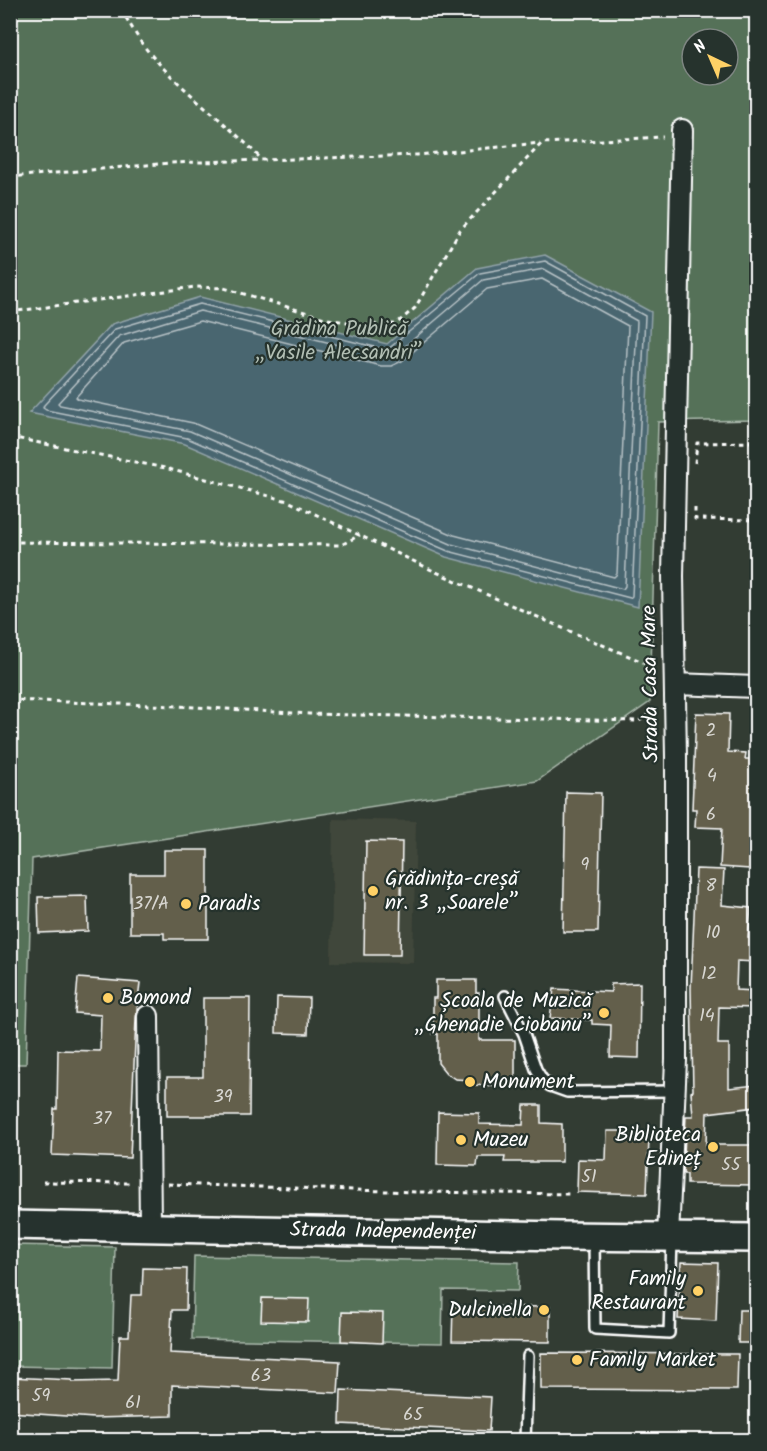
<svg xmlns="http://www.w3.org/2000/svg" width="767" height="1451" font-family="Kalam,sans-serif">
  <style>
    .built { fill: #41463a }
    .green { fill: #547158; stroke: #aab8ac; stroke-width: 1.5; fill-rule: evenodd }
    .water { fill: #4a6670; stroke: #92a3a9; stroke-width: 1.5 }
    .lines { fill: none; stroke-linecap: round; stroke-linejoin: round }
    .shore { stroke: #b7c2c6; stroke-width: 1.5 }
    .building { fill: #635f4c; stroke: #fff; stroke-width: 1.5 }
    .service-casing { stroke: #fff; stroke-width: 14 }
    .minor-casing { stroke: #fff; stroke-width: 24 }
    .secondary-casing { stroke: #fff; stroke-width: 32 }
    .path { stroke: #fff; stroke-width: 3; stroke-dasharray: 4.5 4.5; stroke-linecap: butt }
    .service { stroke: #26332d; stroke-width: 9 }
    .minor { stroke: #26332d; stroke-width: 20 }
    .secondary { stroke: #26332d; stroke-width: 27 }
    .poi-dot { fill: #ffd166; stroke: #26332d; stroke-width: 2 }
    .labels { text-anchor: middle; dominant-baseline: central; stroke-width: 4.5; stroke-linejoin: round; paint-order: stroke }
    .number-label { font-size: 18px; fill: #d8d7d2 }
    .park-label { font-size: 21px; fill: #b2bfb4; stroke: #26332d }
    .street-label { font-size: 21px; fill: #fff; stroke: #26332d }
    .poi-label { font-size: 21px; fill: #fff; stroke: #26332d; text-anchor: start }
  </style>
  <rect width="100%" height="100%" fill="#323c33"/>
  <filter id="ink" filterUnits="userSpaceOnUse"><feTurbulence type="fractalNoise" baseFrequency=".0167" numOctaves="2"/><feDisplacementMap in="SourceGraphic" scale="12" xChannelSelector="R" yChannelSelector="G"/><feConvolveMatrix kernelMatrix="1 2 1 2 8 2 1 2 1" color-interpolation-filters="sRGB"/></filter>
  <g filter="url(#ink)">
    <path class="built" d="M333,819L416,821L413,963L331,962Z"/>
    <path class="green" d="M11,11H756V420L658,422L650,702L537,781L32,859L26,1064H11ZM692,39H728V75H692Z
      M11,1245L115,1247L112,1368L11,1366Z
      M194,1256L519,1262L518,1291L443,1290L442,1343L192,1339Z"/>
    <path class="water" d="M545,255L651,312L638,607L446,557L185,444L29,413L112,324L200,297L387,344L477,268Z"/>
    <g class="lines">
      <path class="shore" d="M545,261L645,316L632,596L630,598L448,551L187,438L46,410L43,408L44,405L115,329L200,304L387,350L480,273Z
        M544,269L637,321L625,586L623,589L451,544L190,431L60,405L58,403L119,336L200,311L388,357L396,354L483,280Z
        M542,279L628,326L617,574L614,577L454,535L193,423L78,399L76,397L124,343L200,321L381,366H391L402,361L487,289Z"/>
    </g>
    <path class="building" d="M696,713L729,714L728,752L746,753L745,759H756V807L750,869L720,867L722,828L695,827L696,809H692Z
      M566,792L601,793L598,932H563Z
      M366,841L402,842L400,955H364Z
      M164,850H208V939H164V933H130V874H164Z
      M696,869L724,870L722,905L751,908L748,938L756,939V962L737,961L736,990L756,991V1008L719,1007L718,1044H729V1088L756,1085V1107L707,1113L706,1145H756V1185L687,1184V1174H683L686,1116H693L691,1092L693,1091L691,988Z
      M87,896L88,931L39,933L38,897Z
      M78,978L140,983L136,1018L130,1158L52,1155L54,1109H57L58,1050L100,1051L101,1015L75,1013Z
      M436,980H476V993H479V1040H515V1081H502L499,1086L472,1085V1080L455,1079L446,1073L438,1063V1034H433V998H436Z
      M640,983L639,1058L610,1057L611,1025L592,1024V1020L550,1018L554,989L611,992V984Z
      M277,997L309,998L308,1034L276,1033Z
      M203,998H250L249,1116H167V1077H203Z
      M524,1105H541V1123L562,1124V1162H504L505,1157H478L477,1166L437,1165L438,1112L479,1113V1124L523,1125Z
      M607,1131H624L623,1136L649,1137L647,1194L577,1192L578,1159L606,1160Z
      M681,1262L718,1263L716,1321L678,1319Z
      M143,1268L187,1269L186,1310H172L170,1353L340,1361L338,1393L172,1385V1416L94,1418L10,1412V1377L72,1380V1382L118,1381L120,1336H129L131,1295H142Z
      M262,1298L309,1299L308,1322L261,1321Z
      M453,1306L550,1307V1342L452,1341Z
      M739,1310H756V1343H738Z
      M342,1312L383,1313L382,1343L341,1341Z
      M541,1353L738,1354L737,1390L541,1389Z
      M341,1390L491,1397L489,1431L340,1424Z"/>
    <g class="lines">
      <g class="service-casing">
        <path id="service" d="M505,996L524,1034L536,1069L542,1079L550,1086L567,1092L675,1091
          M594,1238L595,1329L669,1333L672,1239
          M525,1440L528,1356"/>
      </g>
      <g class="minor-casing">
        <path id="minor" d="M675,684L756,687
          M148,1016L150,1227
          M668,1237L676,1060V757L673,576L682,130"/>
      </g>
      <g class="secondary-casing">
        <path id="secondary" d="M10,1225L561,1236L756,1238"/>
      </g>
      <path class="path" d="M121,10C130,23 137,38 147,50C181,91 226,121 262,160
        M10,177L170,163L417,155L540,143
        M10,312L195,287L224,288L328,319L365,325L396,324L415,308L460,230L542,143L663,137
        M10,437L165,468L288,501L436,572L574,633L655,667
        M695,463L697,443L756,442
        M695,508V519L756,520
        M10,542L341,545L360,535
        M10,700L177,706L309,714L639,721L656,709
        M43,1182L132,1183
        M168,1184L416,1192L571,1194"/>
      <use href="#service" class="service"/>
      <use href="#minor" class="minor"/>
      <use href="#secondary" class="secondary"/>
    </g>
  </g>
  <g class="poi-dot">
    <circle cx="373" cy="891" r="6"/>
    <circle cx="186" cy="904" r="6"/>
    <circle cx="108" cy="998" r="6"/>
    <circle cx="604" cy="1013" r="6"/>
    <circle cx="470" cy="1082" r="6"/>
    <circle cx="461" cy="1140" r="6"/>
    <circle cx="713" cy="1147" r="6"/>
    <circle cx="698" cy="1291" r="6"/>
    <circle cx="544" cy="1310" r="6"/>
    <circle cx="577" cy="1360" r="6"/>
  </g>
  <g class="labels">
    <g class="number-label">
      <text x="711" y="731">2</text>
      <text x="712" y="776">4</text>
      <text x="711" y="815">6</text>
      <text x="585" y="865">9</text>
      <text x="711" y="886">8</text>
      <text x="151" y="904">37/A</text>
      <text x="713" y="933">10</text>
      <text x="709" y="974">12</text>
      <text x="707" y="1016">14</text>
      <text x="223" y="1097">39</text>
      <text x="102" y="1119">37</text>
      <text x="731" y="1165">55</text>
      <text x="589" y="1177">51</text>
      <text x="261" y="1376">63</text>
      <text x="41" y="1396">59</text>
      <text x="133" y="1403">61</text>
      <text x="413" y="1415">65</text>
    </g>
    <g class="park-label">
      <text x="339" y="329">Grădina Publică<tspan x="339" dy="24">„Vasile Alecsandri”</tspan></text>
    </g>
    <g class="street-label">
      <text transform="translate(651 684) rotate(-91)">Strada Casa Mare</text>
      <text transform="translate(383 1232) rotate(1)">Strada Independenței</text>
    </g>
    <g class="poi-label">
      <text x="385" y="879">Grădinița-creșă<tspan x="385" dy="24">nr. 3 „Soarele”</tspan></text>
      <text x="198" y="904">Paradis</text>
      <text x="120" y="998">Bomond</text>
      <text x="592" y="1001" text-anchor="end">Școala de Muzică<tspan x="592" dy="24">„Ghenadie Ciobanu”</tspan></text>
      <text x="482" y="1082">Monument</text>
      <text x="701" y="1135" text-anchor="end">Biblioteca<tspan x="701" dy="24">Edineț</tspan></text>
      <text x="473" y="1140">Muzeu</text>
      <text x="686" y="1279" text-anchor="end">Family<tspan x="686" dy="24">Restaurant</tspan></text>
      <text x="532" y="1310" text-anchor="end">Dulcinella</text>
      <text x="589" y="1360">Family Market</text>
    </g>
  </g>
  <rect width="767" height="1451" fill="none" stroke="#26332d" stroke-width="36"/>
  <rect x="18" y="18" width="731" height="1415" fill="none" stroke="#fff" stroke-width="2" filter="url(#ink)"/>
  <g transform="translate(710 57) rotate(316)"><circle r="28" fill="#26332d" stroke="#7d8581" stroke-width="1.5"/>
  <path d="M0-4.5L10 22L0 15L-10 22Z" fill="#ffd166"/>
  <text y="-9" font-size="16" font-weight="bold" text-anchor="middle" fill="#ffffff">N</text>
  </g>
</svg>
